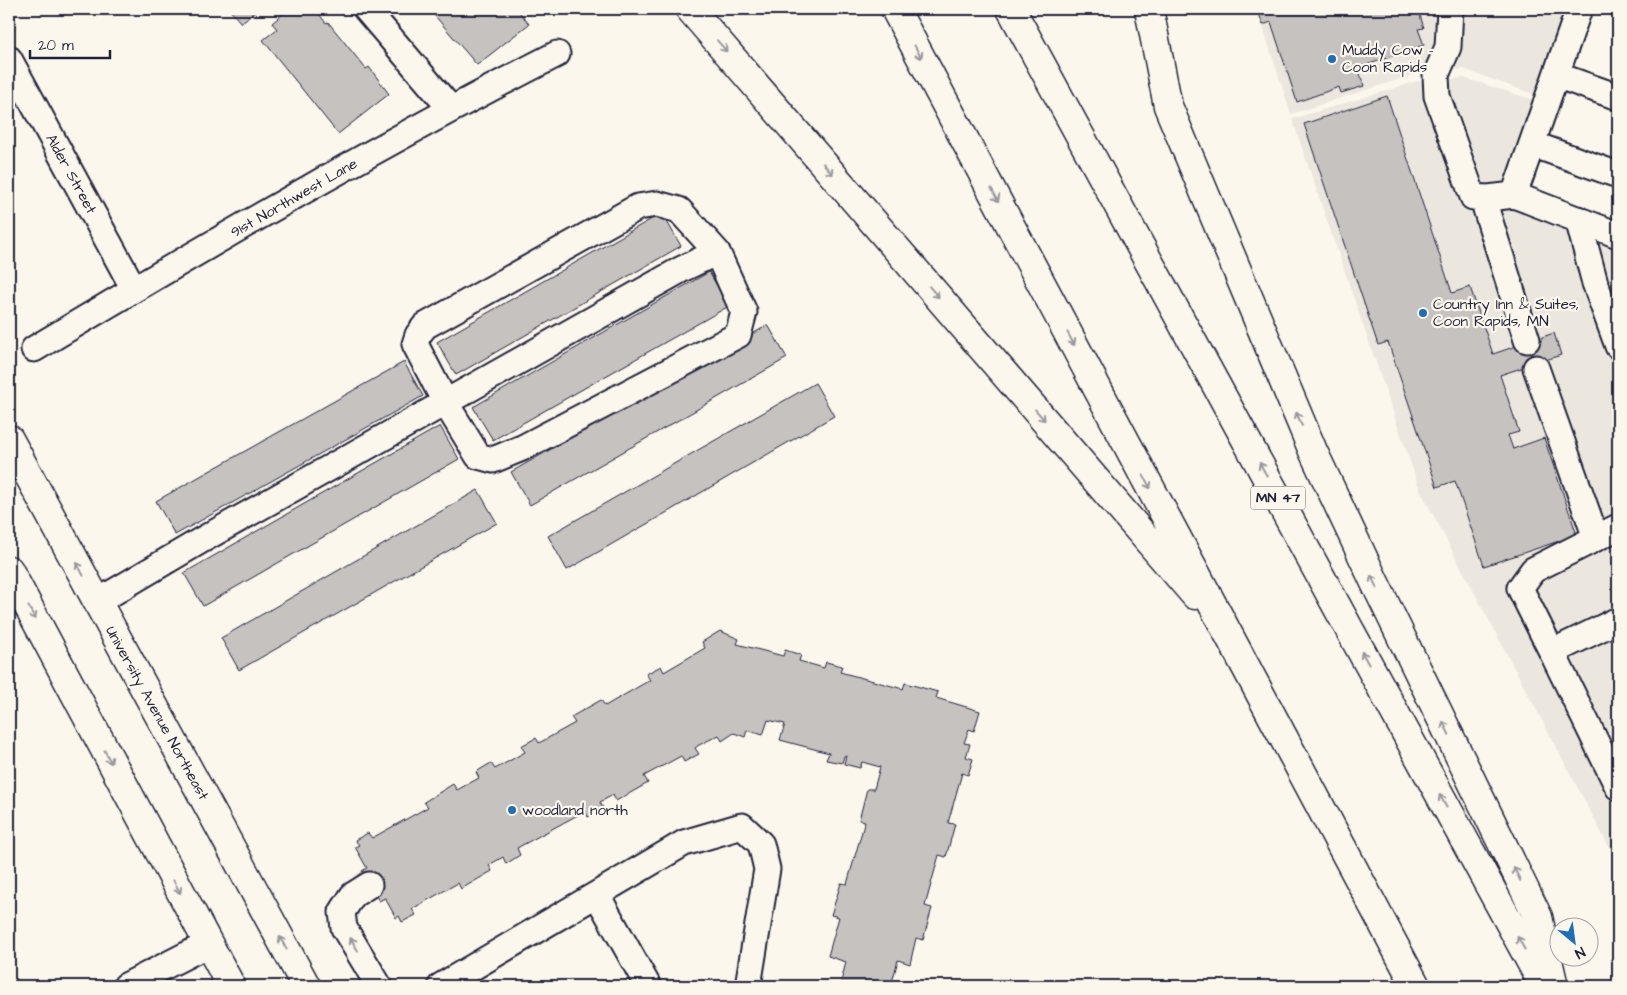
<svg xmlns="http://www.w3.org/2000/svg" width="1627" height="995" font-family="'Architects Daughter',sans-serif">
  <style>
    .built { fill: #ebe7df }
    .building { fill: #c6c2c0; stroke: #22223b }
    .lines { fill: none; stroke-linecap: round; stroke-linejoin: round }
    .minor-casing { stroke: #22223b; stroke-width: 29 }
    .major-casing { stroke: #22223b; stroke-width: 31 }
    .highway-casing { stroke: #22223b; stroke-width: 31 }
    .minor { stroke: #fbf7ec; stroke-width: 25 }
    .major { stroke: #fbf7ec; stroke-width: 28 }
    .highway { stroke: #fbf7ec; stroke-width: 28 }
    .oneway { stroke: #99979c }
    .poi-dot { fill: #1f6fb2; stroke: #fbf7ec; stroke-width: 2 }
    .labels { text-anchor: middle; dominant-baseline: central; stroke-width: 4.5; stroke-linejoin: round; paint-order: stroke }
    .shield { fill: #fbf7ec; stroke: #636270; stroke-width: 1 }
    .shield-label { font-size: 14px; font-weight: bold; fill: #22223b }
    .poi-label { font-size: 15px; fill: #22223b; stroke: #fbf7ec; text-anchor: start }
    .street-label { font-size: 15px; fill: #22223b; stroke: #fbf7ec }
  </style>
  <rect width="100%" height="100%" fill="#fbf7ec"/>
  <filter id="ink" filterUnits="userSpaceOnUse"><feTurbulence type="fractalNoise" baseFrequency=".02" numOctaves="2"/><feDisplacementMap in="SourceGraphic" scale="10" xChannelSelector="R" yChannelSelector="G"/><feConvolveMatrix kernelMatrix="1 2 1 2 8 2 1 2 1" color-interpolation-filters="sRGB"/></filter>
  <g filter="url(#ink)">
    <path class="built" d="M1257,9H1568L1541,97L1463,69L1416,74L1291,114Z
      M1464,78L1541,102L1508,204L1618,246V864L1420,490L1292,119L1418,81Z"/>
    <path class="building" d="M229,9H258L241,23Z
      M289,9H315L326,23L328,22L366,69L369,67L389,94L338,134L263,40L277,29L272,23Z
      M429,9H517L529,24L477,65Z
      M1267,9H1418L1424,28L1418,29L1424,45L1355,69L1356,72L1359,71L1364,86L1341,93L1339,87L1297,102L1271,22L1263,25L1259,14L1267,11Z
      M1387,96L1452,293L1470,287L1493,354L1554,333L1561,355L1500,375L1519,432L1508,435L1513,449L1544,438L1577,535L1484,566L1455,481L1437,487L1388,342L1378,345L1304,124Z
      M662,213L681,246L456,375L437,342Z
      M709,272L729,306L493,440L473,407Z
      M768,325L787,358L530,505L511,472Z
      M404,362L423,396L175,535L156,501Z
      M815,383L834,416L567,570L548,536Z
      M440,426L459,459L203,606L184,573Z
      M478,490L497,523L239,670L221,638Z
      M720,631L739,639L737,644L783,656L785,650L801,655L799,661L824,668L826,662L842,666L840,672L903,689L905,683L938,692L936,698L980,711L974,731L969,729L964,743L970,744L966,757L973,759L968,775L962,773L948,823L955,824L946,857L939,855L925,906L932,908L923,940L916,938L910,964L898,960L891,986H840L846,962L828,956L839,917L831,915L841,883L847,884L865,821L859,820L867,789H874L880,767L862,762L860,768L844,764L846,756H844L842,763L826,760L829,753L780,740L785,724L768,720L763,735L747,730L745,737L734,733L722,741L719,735L699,745L695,748L699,754L684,762L681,756L644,776L648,783L616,801L613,795L600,802L603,808L588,817L585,811L517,848L520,855L506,864L503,857L489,865L492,871L461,889L458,883L412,909L416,915L402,922L399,916L396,918L385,898L379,901L362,871L367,868L355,847L359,845L355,840L368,833L372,838L428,807L424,802L453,784L457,790L479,778L476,772L491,763L495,769L525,752L521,746L536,738L539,743L575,723L571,717L601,700L605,706L650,680L646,674L661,666L664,672L705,648L702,642Z"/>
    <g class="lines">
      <g class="minor-casing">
        <path id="minor" d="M366,9L451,109
          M1450,9L1448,47L1436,75L1437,96L1473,197L1488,198
          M9,59L134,289
          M1556,75L1618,97
          M1532,144L1618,175
          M1514,195L1579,9
          M1578,219L1595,283L1618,346
          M1527,340L1486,209L1488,198L1514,195L1618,235
          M34,349C206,246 379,145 557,54
          M1536,368L1596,538
          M1618,527L1533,570L1520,588L1552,652L1618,620
          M97,602L200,541L682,269L717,252L744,312L738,335L522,448L493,460L478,456L445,402L415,344L418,335L425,326L638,207L657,204L679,210L717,252
          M1552,652L1618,787
          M369,885L353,895L342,912L344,928L379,986
          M597,895L648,986
          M126,986L208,944
          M441,986L684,843L742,826L761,844L767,869L748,986"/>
      </g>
      <g class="major-casing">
        <path id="major" d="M9,439L306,986
          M9,570L231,986"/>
      </g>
      <g class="highway-casing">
        <path id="highway" d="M690,9L1195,595
          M895,9L1416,986
          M1011,9L1544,986
          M1149,9L1168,106L1313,451L1376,585L1538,917L1553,982"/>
      </g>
      <use href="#minor" class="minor"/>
      <use href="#major" class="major"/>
      <use href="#highway" class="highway"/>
    </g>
    <defs><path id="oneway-shaft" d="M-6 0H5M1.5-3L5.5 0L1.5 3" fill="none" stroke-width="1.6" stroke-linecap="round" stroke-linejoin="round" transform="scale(1.25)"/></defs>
    <g class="oneway">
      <use href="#oneway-shaft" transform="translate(722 46) rotate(49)"/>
      <use href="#oneway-shaft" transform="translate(918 52) rotate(62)"/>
      <use href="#oneway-shaft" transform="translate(828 169) rotate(49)"/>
      <use href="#oneway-shaft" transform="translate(995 195) rotate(62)"/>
      <use href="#oneway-shaft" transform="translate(934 292) rotate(49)"/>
      <use href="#oneway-shaft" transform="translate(1071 339) rotate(62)"/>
      <use href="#oneway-shaft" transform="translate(1040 415) rotate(49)"/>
      <use href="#oneway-shaft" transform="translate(1299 419) rotate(-113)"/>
      <use href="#oneway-shaft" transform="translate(1263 469) rotate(-119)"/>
      <use href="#oneway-shaft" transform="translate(1147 482) rotate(62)"/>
      <use href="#oneway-shaft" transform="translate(80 569) rotate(-118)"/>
      <use href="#oneway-shaft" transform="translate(1374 582) rotate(-115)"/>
      <use href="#oneway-shaft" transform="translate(32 613) rotate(62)"/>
      <use href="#oneway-shaft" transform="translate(1365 658) rotate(-119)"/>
      <use href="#oneway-shaft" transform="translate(1446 728) rotate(-116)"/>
      <use href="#oneway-shaft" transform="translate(108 757) rotate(62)"/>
      <use href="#oneway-shaft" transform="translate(1443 801) rotate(-119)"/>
      <use href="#oneway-shaft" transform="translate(1517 874) rotate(-116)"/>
      <use href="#oneway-shaft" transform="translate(177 887) rotate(62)"/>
      <use href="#oneway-shaft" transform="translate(283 943) rotate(-119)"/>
      <use href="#oneway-shaft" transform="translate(1521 943) rotate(-119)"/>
      <use href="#oneway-shaft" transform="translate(354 944) rotate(-121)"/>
    </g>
  </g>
  <g class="poi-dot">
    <circle cx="1332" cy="59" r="5"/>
    <circle cx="1423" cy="313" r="5"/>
    <circle cx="512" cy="810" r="5"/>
  </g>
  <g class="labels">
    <rect class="shield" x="1250.5" y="486.5" width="55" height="23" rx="4"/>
    <g class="shield-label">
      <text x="1278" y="498">MN 47</text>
    </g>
    <g class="poi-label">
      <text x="1342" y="50">Muddy Cow -<tspan x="1342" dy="17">Coon Rapids</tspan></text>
      <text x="1433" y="304">Country Inn &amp; Suites,<tspan x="1433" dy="17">Coon Rapids, MN</tspan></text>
      <text x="522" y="810">woodland north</text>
    </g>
    <g class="street-label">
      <text transform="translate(71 174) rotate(61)">Alder Street</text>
      <text transform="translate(294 198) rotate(-30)">91st Northwest Lane</text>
      <text transform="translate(157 713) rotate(61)">University Avenue Northeast</text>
    </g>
  </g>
  <rect width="1627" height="995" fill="none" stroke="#fbf7ec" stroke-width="30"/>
  <rect x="15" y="15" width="1597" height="965" fill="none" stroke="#22223b" stroke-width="2" filter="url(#ink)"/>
  <g transform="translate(1574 942) rotate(151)"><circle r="24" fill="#fbf7ec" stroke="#a4a2a5"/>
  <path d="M0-4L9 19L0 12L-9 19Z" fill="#1f6fb2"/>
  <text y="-8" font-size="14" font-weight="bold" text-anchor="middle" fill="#22223b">N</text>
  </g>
  <path d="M30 50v8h80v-8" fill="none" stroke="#22223b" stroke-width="2.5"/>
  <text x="38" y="50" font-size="15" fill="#22223b" stroke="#fbf7ec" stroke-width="4" paint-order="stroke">20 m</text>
</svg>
